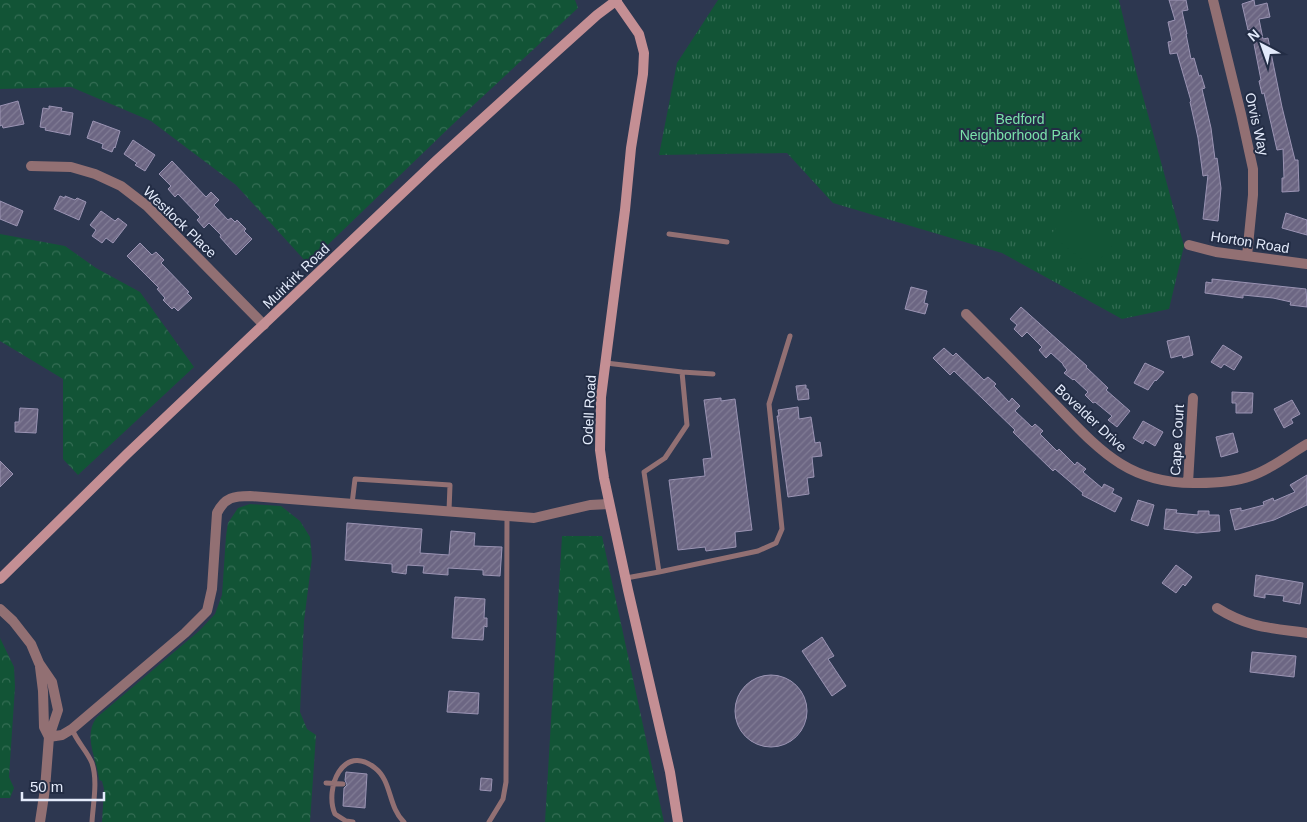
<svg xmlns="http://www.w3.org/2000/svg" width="1307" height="822" font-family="Arial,sans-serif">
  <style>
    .forest { fill: url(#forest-crowns) }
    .park { fill: url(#park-tufts) }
    .pitch { fill: #125436 }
    .building { fill: url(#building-hatch); stroke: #9b94b4 }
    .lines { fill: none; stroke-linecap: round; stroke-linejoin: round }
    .lane { stroke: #927073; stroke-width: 5 }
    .street { stroke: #927073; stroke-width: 10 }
    .secondary { stroke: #c48f94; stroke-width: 10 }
    .labels { text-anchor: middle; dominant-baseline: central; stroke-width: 4; stroke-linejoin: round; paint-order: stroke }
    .park-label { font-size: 14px; fill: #7ae2ab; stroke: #232d45 }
    .street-label { font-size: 14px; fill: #e4ebfb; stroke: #232d45 }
  </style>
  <defs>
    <pattern id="forest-crowns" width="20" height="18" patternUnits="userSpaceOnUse" patternTransform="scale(1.25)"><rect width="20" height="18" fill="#125436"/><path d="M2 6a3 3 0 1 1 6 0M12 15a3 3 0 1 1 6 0" fill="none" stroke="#346d54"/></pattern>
    <pattern id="park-tufts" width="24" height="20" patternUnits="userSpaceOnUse" patternTransform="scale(1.25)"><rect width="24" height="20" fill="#125436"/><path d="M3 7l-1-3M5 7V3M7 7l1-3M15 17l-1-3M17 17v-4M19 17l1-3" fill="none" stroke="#346d54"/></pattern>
    <pattern id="building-hatch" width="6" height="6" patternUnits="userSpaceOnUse" patternTransform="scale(1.25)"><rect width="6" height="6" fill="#6c6683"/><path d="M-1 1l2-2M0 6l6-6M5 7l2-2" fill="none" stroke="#817c95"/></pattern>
  </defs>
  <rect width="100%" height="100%" fill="#2d3750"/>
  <path class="forest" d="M0,0H575L578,8L452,125L308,264L236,185L151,121L71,87L0,89Z
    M0,234L65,246L96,268L140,292L194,367L78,475L63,459V379L0,341Z
    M250,504L281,506L300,521L310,537L312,558L304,621L300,712L307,729L316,735L310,822H102L104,789L102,781L99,780C97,759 83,738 96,718L199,631L215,614L222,595L226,536L228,523L238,508Z
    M562,536H602L664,822H545Z
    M0,638L14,667L15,687L9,777L14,788L10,798H0Z"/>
  <path class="park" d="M718,0H1119L1136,71L1184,246L1169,309L1122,319L1002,253L833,203L787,153L659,155L677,63Z"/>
  <path class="pitch" d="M1072,211L1112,246L1092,268L1051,234Z"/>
  <path class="building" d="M1169,0H1186L1188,10L1182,11L1187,34H1186L1191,59L1194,58L1199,76L1201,75L1205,88L1202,89L1211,128L1215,159L1217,158L1221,188L1218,221L1203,219L1208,175L1203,176L1198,138L1190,102L1191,101L1177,53L1170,54L1168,42L1172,41L1168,22L1175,20Z
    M1254,0L1255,6L1267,3L1270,17L1259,19L1263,39L1268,38L1282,107L1295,160H1298L1299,191L1282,192V178H1284L1283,149L1277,150L1264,93L1262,94L1259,81L1261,80L1251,29L1248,30L1242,4Z
    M18,101L24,124L3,128L2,125L0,126V106Z
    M49,106L62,108L61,111L73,113L70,135L45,130L46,128L40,127L43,108L49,109Z
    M93,121L120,131L115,148L114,147L112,152L102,148L103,144L87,138Z
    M133,140L155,155L145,171L135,165L137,163L124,154Z
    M172,161L206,197L211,192L219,200L214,205L228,220L231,218L235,222L237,220L246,229L244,231L252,239L236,255L220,237L221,235L209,223L204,228L197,220L200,217L178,194L175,197L168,189L171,186L159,174Z
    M60,196L65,198V196L75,200L77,198L86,202L79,220L54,209Z
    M0,201L23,211L17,226L0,219Z
    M101,211L115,221L118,218L127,225L113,243L106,238L102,243L92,236L96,230L90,225Z
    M1286,213L1307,220V235L1282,228Z
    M140,243L152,255L156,252L164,260L161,263L189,292L187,293L192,298L178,311L174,307L172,309L163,300L165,298L157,289L159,288L127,256Z
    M1212,279L1306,289L1307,307L1290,305L1291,302L1273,298L1243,295V298L1205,293L1206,282L1212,283Z
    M911,287L927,291L924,303L928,304L925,314L905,309Z
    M1021,307L1087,366L1086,367L1108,388L1106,390L1130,411L1117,427L1108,420L1112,416L1095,402L1093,403L1085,395L1088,392L1074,379L1073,380L1064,373L1067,370L1063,365V364L1051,353L1046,358L1039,350L1042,347L1027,332L1022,337L1014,329L1017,325L1010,319Z
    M1189,336L1193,355L1183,358L1182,355L1171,358L1167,341Z
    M1223,345L1242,357L1234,370L1224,364L1221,368L1211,362Z
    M944,348L953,356L956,353L984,380L988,377L996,384L994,386L1009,402L1012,398L1020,406L1015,411L1032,427L1035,424L1043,431L1040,434L1057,451L1059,449L1075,465L1077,462L1086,469L1083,472L1102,488L1104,484L1114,489L1112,493L1122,498L1115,512L1082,495L1083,493L1055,469L1053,471L1013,432L1015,430L954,371L950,375L933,358Z
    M1145,363L1164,372L1156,381L1155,380L1148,390L1134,383Z
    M806,385V389H808L809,399L798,400L796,386Z
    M1232,392L1253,393L1252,413H1236V403H1232Z
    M721,398V401L735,399L752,530L735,532L736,547L706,551L705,547L678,550L669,480L705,476L703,459L712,458L704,400Z
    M1292,400L1300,414L1291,419L1293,423L1284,428L1274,409Z
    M798,407L799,419L811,417L815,443L820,442L822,456L812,457L814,477L807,478L809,494L788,497L777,416H779L778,410Z
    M20,408L38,409L36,433L15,432V422H19Z
    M1143,421L1163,432L1155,446L1145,440L1143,444L1133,438Z
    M1233,433L1238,452L1221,457L1216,437Z
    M0,461L13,474L0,487Z
    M1307,475V505L1274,520L1235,530L1230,510L1241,508V511L1264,505L1263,502L1273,498L1274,501L1295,492L1290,485Z
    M1138,500L1154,505L1148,526L1131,520Z
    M1166,509L1177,510L1176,513L1198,515V511H1209V515H1219L1220,531L1197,533L1164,529Z
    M347,523L422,529L420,553L449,555L451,531L475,533L474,546L502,547L500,576L483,575V570L448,568V575L423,573L424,566L407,565L406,574L392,572V564L345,560Z
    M1176,565L1192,577L1185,586L1183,584L1176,593L1162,583Z
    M1256,575L1303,583L1300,604L1283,601L1284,596L1265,594V598L1254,596Z
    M455,597L485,599L484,618H487V627L484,626L483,640L452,638Z
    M822,637L834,656L828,659L846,686L832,696L802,651Z
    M1252,652L1296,656L1294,677L1250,672Z
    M735 711a36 36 0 1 1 72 0a36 36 0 1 1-72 0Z
    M449,691L479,693L478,714L447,712Z
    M346,772L367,774L365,808L343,806L344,788L347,785L345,780Z
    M481,778L492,779L491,791L480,790Z"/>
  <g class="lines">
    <path class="lane" d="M669,234L727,242
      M606,363L682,372L687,425L665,458L644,472L659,572L626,578
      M682,372L713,374
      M352,504L355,479L450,485L449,511
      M659,572L758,551L776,543L782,529L769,404L790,336
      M72,729C77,742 87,751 92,763C98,781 93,804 92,822
      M326,783L343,784
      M353,822L346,821L335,814C324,789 343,742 375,768C392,781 388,807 404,822
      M489,822L503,799L506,782L507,516"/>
    <path class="street" d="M1213,0L1241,114L1253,169V195L1247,256
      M31,166L71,167L95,174L121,186L147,206L264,325
      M1189,245L1216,252L1307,264
      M966,314C994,342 1022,370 1049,398C1096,446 1125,485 1198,483C1216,483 1234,482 1251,476C1272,469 1288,455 1307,444
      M1188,483L1193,398
      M1217,608C1249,628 1271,628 1307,633
      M0,609L13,621L31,644L39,663L52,682L58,710L49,737L45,789L40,822
      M40,667L43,691L44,727L49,737
      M49,737L62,735L72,729L185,633L207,611L212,589L217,513C225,497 234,496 250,496L534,518L590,505L609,504"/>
    <path class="secondary" d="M616,1L639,34L644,53L643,74L631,148L625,210L601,397L600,450L604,478L628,590L670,772L678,822
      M0,579L128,453L436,161L557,51L597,15L617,0"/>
  </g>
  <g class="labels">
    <g class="park-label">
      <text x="1020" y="119">Bedford<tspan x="1020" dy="16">Neighborhood Park</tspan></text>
    </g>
    <g class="street-label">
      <text transform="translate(1257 124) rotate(77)">Orvis Way</text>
      <text transform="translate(180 222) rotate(44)">Westlock Place</text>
      <text transform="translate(1250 242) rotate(9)">Horton Road</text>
      <text transform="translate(296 276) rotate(-44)">Muirkirk Road</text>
      <text transform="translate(589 410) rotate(-87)">Odell Road</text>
      <text transform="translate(1091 418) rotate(43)">Bovelder Drive</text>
      <text transform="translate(1177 440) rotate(-87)">Cape Court</text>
    </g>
  </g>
  <g transform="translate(1262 45) rotate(319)" stroke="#232d45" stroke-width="4" paint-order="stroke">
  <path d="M0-4L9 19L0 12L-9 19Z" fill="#e4ebfb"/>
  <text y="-8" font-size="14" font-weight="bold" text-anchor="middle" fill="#e4ebfb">N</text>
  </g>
  <path d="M22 792v8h82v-8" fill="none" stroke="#e4ebfb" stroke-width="2.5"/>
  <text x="30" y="792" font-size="15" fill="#e4ebfb" stroke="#232d45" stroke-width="4" paint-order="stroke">50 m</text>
</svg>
